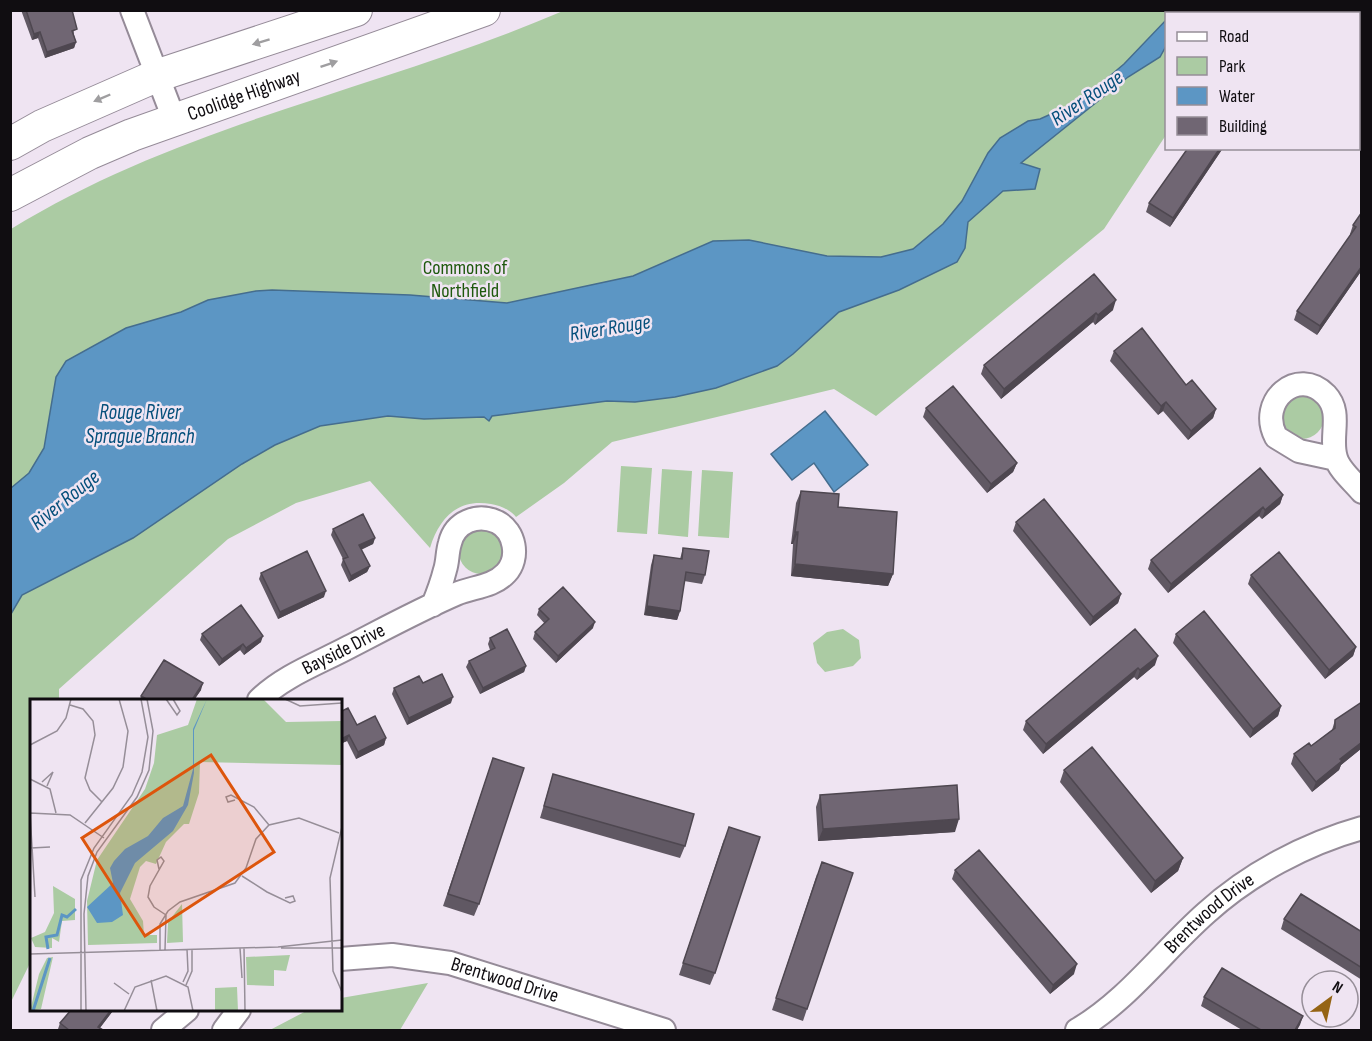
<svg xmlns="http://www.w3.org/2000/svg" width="1372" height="1041" font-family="'Sofia Sans Condensed',sans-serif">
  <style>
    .green { fill: #abcba3 }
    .water { fill: #5c96c4; stroke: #456d8e; stroke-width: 1.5 }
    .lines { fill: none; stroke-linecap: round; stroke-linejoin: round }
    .minor-casing { stroke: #958b98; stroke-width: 26 }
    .secondary-casing { stroke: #958b98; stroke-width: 34 }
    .minor { stroke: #fff; stroke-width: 22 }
    .secondary { stroke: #fff; stroke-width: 32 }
    .wall { fill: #605863 }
    .shaded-wall { fill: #4e4750 }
    .building { fill: #706673; stroke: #4e4750; stroke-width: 1.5 }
    .oneway { fill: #9f9ea0 }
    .labels { text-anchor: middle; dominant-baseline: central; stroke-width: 5; stroke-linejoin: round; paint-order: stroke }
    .street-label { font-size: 20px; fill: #100d11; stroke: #efe4f2 }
    .park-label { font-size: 20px; fill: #1e590d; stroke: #efe4f2 }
    .water-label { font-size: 21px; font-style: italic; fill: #054f7b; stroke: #efe4f2 }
    .inset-river { fill: none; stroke: #5c96c4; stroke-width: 3 }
    .inset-road { fill: none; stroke: #968e98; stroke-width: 1.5 }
    .view { fill: #dd550c; fill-opacity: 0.15; stroke: #dd550c; stroke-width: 3 }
    .inset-edge { fill: none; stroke: #100d11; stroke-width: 3 }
  </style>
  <rect width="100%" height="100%" fill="#efe4f2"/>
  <path class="green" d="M563,11H1250L1248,14H1166V135L1104,229L876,416L834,389L612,442L564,483L516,517C509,509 501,506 491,504C458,498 439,518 430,548L370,481L296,503L228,539L59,689V700H32L31,961L11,1002V229C181,124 381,89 563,11Z
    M1274,11H1361V69L1359,67L1358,14H1279Z
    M1280 417a22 22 0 1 1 44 0a22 22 0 1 1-44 0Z
    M621,466L652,468L647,534L617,532Z
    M662,469L692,471L688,537L658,534Z
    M702,470L733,472L729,538L698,536Z
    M459 552a22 22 0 1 1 44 0a22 22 0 1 1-44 0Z
    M843,629L859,640L861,658L853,666L825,672L817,663L813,643L827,632Z
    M428,983L400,1030H270L308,1010H340L341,998Z"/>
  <path class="water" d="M1166,20V46L1160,57L1128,77L1021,163L1040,169L1035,189L1003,191L968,222L965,248L957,262L899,290L839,312L793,354L777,366L716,388L675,397L635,402L607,401L492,416L489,421L484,417L424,419L388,416L320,426L275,445L242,464L133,538L22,595L11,614V488L29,473L44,448L56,377L66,361L126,328L181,312L208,300L256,291L272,290L410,295L507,303L633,276L713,241L749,240L827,256L881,257L913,249L943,224L962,201L988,153L1000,138L1028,121L1040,119L1080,101L1124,64Z
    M825,411L868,465L834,492L814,463L792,480L771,454Z"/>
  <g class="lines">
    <g class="minor-casing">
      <g id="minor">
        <path d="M132,10L174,119"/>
        <path d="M1336,459L1299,451L1276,437C1257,401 1298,366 1326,395C1343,413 1329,437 1336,458C1339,470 1354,482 1362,492"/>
        <path id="s1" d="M259,700C283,676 319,663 349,647C384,629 419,610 456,594C472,587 493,587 506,573C520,558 515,531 497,522C477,513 455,522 450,543C447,552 448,561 445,570C442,582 438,593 433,605"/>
        <path id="s2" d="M340,959L392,955L450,963L664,1030"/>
        <path d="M163,1030L187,1010"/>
        <path d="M224,1030L239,1010"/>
        <path id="s3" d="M1077,1030C1128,1000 1162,952 1206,913C1249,874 1305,844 1362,828"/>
      </g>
    </g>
    <g class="secondary-casing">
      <g id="secondary">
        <path d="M10,144L42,126L156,76L356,10"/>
        <path id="s4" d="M10,195L90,153L132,135L484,10"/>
      </g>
    </g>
    <use href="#minor" class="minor"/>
    <use href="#secondary" class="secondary"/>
  </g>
  <path class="wall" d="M21,10H72L74,35L76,42L74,48L45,58L38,38L32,40Z
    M1359,88L1362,90V144L1359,142Z
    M1223,148L1170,227L1146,212L1149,203Z
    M1362,212V270L1317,335L1294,320L1297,311L1351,235L1350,234L1353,225Z
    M1094,274L1113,310L1095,325L1093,322L1001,399L981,374L984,365Z
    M1114,351L1186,385L1216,409L1213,418L1188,440L1163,411L1158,415L1110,361Z
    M926,408L1017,463L1013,472L987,493L923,417Z
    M801,491L838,507L893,574L888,586L791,576L793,544H791L796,503Z
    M1283,495L1280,504L1262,519L1259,516L1168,593L1148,569L1151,560Z
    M1016,522L1121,594L1118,603L1090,626L1013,531Z
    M333,529L375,538L373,544L361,549L370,566L367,572L349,582L341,565L343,559L331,535Z
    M683,548L705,575L702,584L684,581L680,611L677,620L644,615L651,565L654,555L680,559Z
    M261,573L324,597L278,619L259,579Z
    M1251,575L1356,647L1353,656L1325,679L1248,584Z
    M539,609L593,628L556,663L533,639L535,632L545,624L537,615Z
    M1135,629L1155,665L1137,680L1134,677L1043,754L1023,730L1026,721Z
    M202,634L261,642L244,655L240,650L219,666L200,640Z
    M1176,634L1281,706L1278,716L1250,738L1173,643Z
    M490,638L526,666L524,672L480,694L466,667L469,661L490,650L488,644Z
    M423,683L451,703L407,725L392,694L394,688Z
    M201,690L194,700H140L141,696Z
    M1362,702V748L1341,765L1339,770L1312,792L1291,764L1294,754L1311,746L1332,730L1335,720Z
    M340,712L357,725L386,738L384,745L356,759L347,741L340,744Z
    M489,770L479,904L474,916L443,906Z
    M1064,770L1183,858L1178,871L1151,893L1060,782Z
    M553,774L685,846L680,858L540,818Z
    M820,795L955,832L818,841L816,807Z
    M724,839L715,973L710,985L679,975Z
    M955,870L1074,974L1050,994L952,879Z
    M817,874L807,1009L803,1021L772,1010Z
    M1284,919L1362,932V980L1281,929Z
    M1204,997L1303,1016L1297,1030H1242L1201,1006Z
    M71,1010H113L112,1012L100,1028L103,1030H59L58,1029L60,1023Z"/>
  <path class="shaded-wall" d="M40,32L38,38L32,40L34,34Z
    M76,42L74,48L45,58L47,52Z
    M1220,148H1223L1170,227L1173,218Z
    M1362,266V270L1317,335L1320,326Z
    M1116,300L1113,310L1095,325L1098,315Z
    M1096,313L1093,322L1001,399L1004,389Z
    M1166,402L1163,411L1158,415L1161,406Z
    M1216,409L1213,418L1188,440L1191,431Z
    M1017,463L1013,472L987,493L991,484Z
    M1283,495L1280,504L1262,519L1265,510Z
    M1263,507L1259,516L1168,593L1171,584Z
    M795,532H798L793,544H791Z
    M375,538L373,544L357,552L359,545Z
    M795,564L893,574L888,586L791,576Z
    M370,566L367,572L349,582L351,576Z
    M326,591L324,597L278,619L280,612Z
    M1121,594L1118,603L1090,626L1093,617Z
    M647,606L680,611L677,620L644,615Z
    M595,622L593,628L556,663L558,656Z
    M263,636L261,642L244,655L246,648Z
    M243,644L240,650L219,666L222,659Z
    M1356,647L1353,656L1325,679L1329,670Z
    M1158,656L1155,665L1137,680L1140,670Z
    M526,666L524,672L480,694L483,688Z
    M1138,668L1134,677L1043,754L1046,744Z
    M203,683L201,690L194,700H192Z
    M453,697L451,703L407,725L409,718Z
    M1281,706L1278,716L1250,738L1253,729Z
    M349,735L347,741L340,744L341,739Z
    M386,738L384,745L356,759L358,752Z
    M1362,742V748L1341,765L1339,770L1312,792L1316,782L1340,759Z
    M959,819L955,832L818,841L823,829Z
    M1183,858L1178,871L1151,893L1155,881Z
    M1077,964L1074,974L1050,994L1053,985Z
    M111,1010H113L112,1012L98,1030V1027Z
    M1303,1016L1300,1025L1297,1030H1295Z"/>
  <path class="building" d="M26,10H72L77,29L72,31L76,42L47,52L40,32L34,34Z
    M1359,88L1362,90V129L1359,127Z
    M1188,148H1220L1173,218L1149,203Z
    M1362,212V266L1320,326L1297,311L1356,227L1353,225Z
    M1094,274L1116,300L1098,315L1096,313L1004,389L984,365Z
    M1142,328L1186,385L1192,380L1216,409L1191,431L1166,402L1161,406L1114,351Z
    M953,386L1017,463L991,484L926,408Z
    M1260,468L1283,495L1265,510L1263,507L1171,584L1151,560Z
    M801,491L839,494L838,507L897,512L893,574L795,564L798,532H795Z
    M1044,499L1121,594L1093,617L1016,522Z
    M363,514L375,538L359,545L370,566L351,576L343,559L348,557L333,529Z
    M683,548L709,551L705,575L686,572L680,611L647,606L654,555L682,559Z
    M307,551L326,591L280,612L261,573Z
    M1279,552L1356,647L1329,670L1251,575Z
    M563,587L595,622L558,656L535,632L549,619L539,609Z
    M241,605L263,636L246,648L243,644L222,659L202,634Z
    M1204,611L1281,706L1253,729L1176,634Z
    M507,629L526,666L483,688L469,661L495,648L490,638Z
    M1135,629L1158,656L1140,670L1138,668L1046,744L1026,721Z
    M164,660L203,683L192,700H148L141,696Z
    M442,674L453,697L409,718L394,688L419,676L423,683Z
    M1362,702V742L1340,759L1342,761L1316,782L1294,754L1309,743L1311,746L1335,728V720Z
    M348,708L357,725L375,716L386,738L358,752L349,735L341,739L340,712Z
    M1092,747L1183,858L1155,881L1064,770Z
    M493,758L524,768L479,904L448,894Z
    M553,774L694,814L685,846L544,806Z
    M957,785L959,819L823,829L820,795Z
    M729,827L760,837L715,973L683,963Z
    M979,850L1077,964L1053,985L955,870Z
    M822,862L853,873L807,1009L776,998Z
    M1301,894L1362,932V968L1284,919Z
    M1222,968L1303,1016L1295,1030H1261L1204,997Z
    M71,1010H111L98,1027L103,1030H69L60,1023Z"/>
  <defs><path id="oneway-solid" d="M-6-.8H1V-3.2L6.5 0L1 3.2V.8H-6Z" transform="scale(1.5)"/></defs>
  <g class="oneway">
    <use href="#oneway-solid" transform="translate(261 42) rotate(163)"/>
    <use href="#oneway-solid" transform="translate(329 64) rotate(-19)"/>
    <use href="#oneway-solid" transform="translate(102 98) rotate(157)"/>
  </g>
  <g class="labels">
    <g class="street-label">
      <text stroke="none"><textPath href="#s4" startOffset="255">Coolidge Highway</textPath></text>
      <text stroke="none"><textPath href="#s1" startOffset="99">Bayside Drive</textPath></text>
      <text stroke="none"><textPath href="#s3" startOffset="177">Brentwood Drive</textPath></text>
      <text stroke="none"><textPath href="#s2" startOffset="168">Brentwood Drive</textPath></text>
    </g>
    <g class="park-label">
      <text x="465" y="268">Commons of<tspan x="465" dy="23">Northfield</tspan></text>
    </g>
    <g class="water-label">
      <text transform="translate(1087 98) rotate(-34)">River Rouge</text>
      <text transform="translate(610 328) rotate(-9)">River Rouge</text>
      <text x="140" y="412">Rouge River<tspan x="140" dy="24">Sprague Branch</tspan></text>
      <text transform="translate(65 500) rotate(-39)">River Rouge</text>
    </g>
  </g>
  <g transform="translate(30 699)">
    <rect width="312" height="312" fill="#efe4f2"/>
    <path d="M167,0L234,1L256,23L312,22V66L170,63L169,94L159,125H154L136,143L126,165L116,162L110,168L100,200L113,222L114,236H127V244L58,246L57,202L67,161L115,90L124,64L127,36L158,26ZM23,187L45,200V221L32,222L29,243L22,239V249L5,248L1,239L15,233L24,214ZM152,205L153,243L137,244L138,223ZM260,256L256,272L244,271V287L217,286L216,258ZM23,258L11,310L0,312L9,275L17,259ZM207,288L208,312H185V289Z" fill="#abcba3"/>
    <path d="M177,0L164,31V74L158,106L143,132L105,164L90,194L93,216L82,223L67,224L57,208L83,184L80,169L84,162L95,150L118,137L133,119L153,107L163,70V30Z" fill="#5c96c4"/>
    <path class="inset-river" d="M18,250L16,238L27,236L32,216L37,218L46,210M3,312L20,259"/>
    <path class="inset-road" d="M136,0L147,16L150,12L143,0M255,0L270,7L312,4M40,6L53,10L63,22L65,36L55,79L60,91L72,103M0,46L27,32L36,19L41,0M0,80L20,90L26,114M12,83L23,73L17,87M205,101L198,103L196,98L201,96L224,108L239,126M0,114L5,198M0,114L40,116L74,139M55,124L83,89L93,68L98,32L89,0M312,128L300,179L303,272L312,293M1,149L20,148M129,170L127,161L131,158L134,162L120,187L118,198L124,208L136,216M212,177L237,193L260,204L265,202L263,197L255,199M210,249L212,279M214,249L215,312M251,249H312M130,251V225L138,212L150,203L205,184L216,169L226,140L239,126L269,119L309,134M135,251L136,216M0,255L248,248L312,241M121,281L127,312M153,283L158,272L157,250M156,286L162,272V250M91,289L84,284L99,295M51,312V181L64,149L102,96L112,73L118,38L111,0M56,312L54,215L58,177L67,153L107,98L119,71L123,32L117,0M94,312L105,288L136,277L158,288L163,312"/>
    <path class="view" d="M181,56L244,153L115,237L52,139Z"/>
    <rect width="312" height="312" class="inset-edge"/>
  </g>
  <rect width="1372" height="1041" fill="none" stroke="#100d11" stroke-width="24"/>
  <rect x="1165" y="12" width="195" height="138" fill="#efe4f2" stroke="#968e98" stroke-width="1.5"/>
  <rect x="1177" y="32" width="30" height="9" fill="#ffffff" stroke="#968e98" stroke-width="1.5"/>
  <text x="1219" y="42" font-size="18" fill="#100d11">Road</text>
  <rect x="1177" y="57" width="30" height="18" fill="#abcba3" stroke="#968e98" stroke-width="1.5"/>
  <text x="1219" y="72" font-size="18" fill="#100d11">Park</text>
  <rect x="1177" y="87" width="30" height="18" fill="#5c96c4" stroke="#968e98" stroke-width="1.5"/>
  <text x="1219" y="102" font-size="18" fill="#100d11">Water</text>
  <rect x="1177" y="117" width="30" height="18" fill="#706673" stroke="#968e98" stroke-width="1.5"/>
  <text x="1219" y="132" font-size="18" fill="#100d11">Building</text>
  <g transform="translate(1330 999) rotate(33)"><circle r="28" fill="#efe4f2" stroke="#968e98" stroke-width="1.5"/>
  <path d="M0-4.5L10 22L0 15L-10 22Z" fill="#956414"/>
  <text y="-9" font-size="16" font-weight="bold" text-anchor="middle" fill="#100d11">N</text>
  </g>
</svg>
